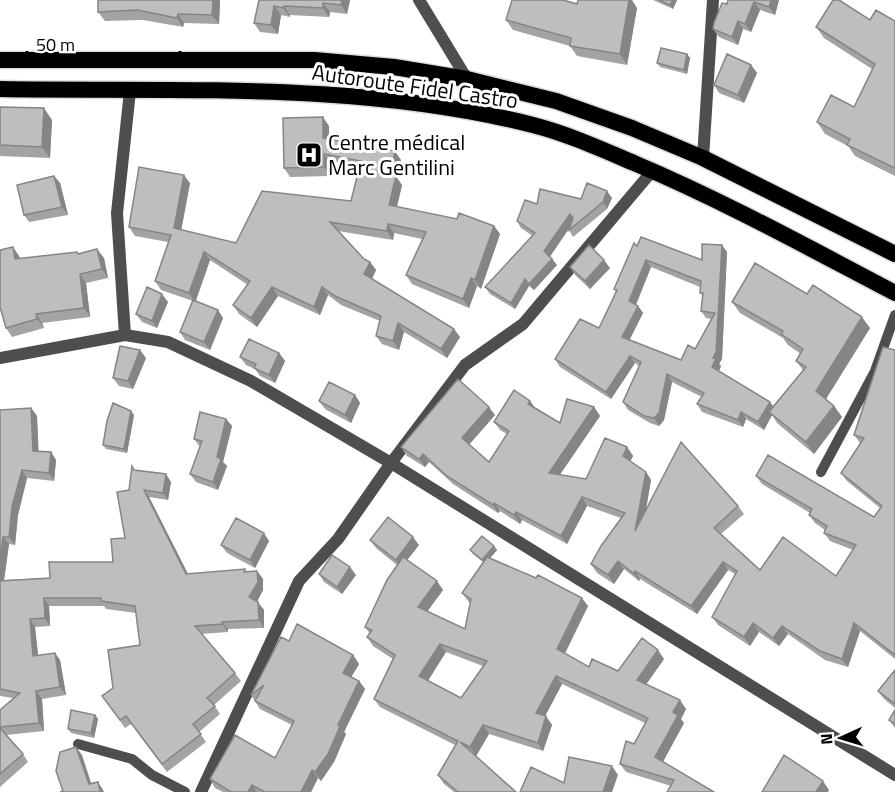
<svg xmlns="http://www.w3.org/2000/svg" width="895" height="792" font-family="'Titillium Web',sans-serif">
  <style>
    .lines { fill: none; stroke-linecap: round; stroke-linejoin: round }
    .trunk-casing { stroke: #dbdbdb; stroke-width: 19 }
    .service { stroke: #4e4e4e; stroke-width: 10 }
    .minor { stroke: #4e4e4e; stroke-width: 12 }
    .trunk { stroke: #000; stroke-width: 16 }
    .wall { fill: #a3a3a3; fill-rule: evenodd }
    .shaded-wall { fill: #858585 }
    .building { fill: #bebebe; stroke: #858585; stroke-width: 1.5; fill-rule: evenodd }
    .labels { text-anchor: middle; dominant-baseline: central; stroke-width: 6; stroke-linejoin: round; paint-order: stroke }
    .street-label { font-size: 22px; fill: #000; stroke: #fff }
    .poi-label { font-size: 22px; fill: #000; stroke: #fff; text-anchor: start }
  </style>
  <rect width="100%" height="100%" fill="#fff"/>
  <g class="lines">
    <g class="trunk-casing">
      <path id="trunk" d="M0,60H314L394,67L467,79L556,101L632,128L703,158L895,254
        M0,89C177,92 360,81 533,125C568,134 601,149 634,163C724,201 809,248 895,293"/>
    </g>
    <path class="service" d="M821,472L875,371L895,315
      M78,744L132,759L152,775L185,792"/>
    <path class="minor" d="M419,0L467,79
      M703,158L713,0
      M125,335L117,213L130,91
      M0,358L125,335L168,342L251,381L391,463L895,775
      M201,792L299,581L338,539L391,463L465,365L523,324L653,170"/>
    <use href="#trunk" class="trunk"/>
  </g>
  <path class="wall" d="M220,0L219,24L184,23L183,27L143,20L105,21L98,12Z
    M259,0H350L347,14L330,12L329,17L290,15V17L281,15L278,34L260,32L254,23Z
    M653,0H677L673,9Z
    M728,0H779L775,15L760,10L751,32L743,29L738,45L719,37L713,29L727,4Z
    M637,8L627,65L577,56L570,46L513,30L506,20Z
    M870,20L895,21V176L855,156L848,146L825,134L817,122L854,107L872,69L824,38L816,27Z
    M687,54L690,58L687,74L660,67L657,63Z
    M751,65L757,73L744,103L719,93L714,85Z
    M0,107L52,120L50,158L0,156Z
    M329,126V139L401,160L397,178L402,185L397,207L457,219L494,226L500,234L481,289L477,286L469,308L412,284L406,275L422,239L394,233L393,240L338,231L364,259L370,262L376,270L372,279L460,337L447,358L404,332L399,350L382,344L376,336L380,321L341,305L328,295L320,315L278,296L257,327L239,314L233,305L248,285L210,260L196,301L223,318L210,350L185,340L180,332L193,301L161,290L155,281L168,242L135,236L129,227L190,183L181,230L236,243L351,201L359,168L330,162V176L290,177L284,168Z
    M54,176L60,183L68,215L29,222L24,215Z
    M612,198L607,209L573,237L569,230V228L550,256L557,265L534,290L529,286L515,309L490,294L485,287L533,236L521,228L517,221L537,204L581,199Z
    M637,246L702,260L727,252L722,359L719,364L721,366L719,371L770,402L773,406L803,370L796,361L801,354L788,345L783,338L740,313L732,302L807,294L870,328L826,399L834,406L842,417L814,454L777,423L772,415L764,430L746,419L743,427L702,412L697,404L702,397L672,382L664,420L659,426L650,423L628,410L623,402L639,366L635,363L611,399L560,367L555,359L599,328L616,292L614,289ZM651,267L700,287V293L703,296L701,311L706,318L711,319L695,349L681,360L629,340L643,313L638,306L636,305Z
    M77,252L79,254L104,258L108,278L86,283L90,317L42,323L44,328L12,337L6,328L19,256L20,259Z
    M570,267L610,268L590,289L575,275Z
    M168,302L157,328L142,322L136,314Z
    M895,350V659L860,631L848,667L825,660L788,634L779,646L759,632L750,646L718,625L712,617L735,574L728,570L697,614L640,579L639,581L624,569L614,584L597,573L591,564L621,518L587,506L567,544L522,520L520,524L500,511L498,513L453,484L429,462L425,467L407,456L401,447L495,415L469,444L489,462L507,434L500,430L494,422L536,408L560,423L594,407L600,416L559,475L586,479L627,447L633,456L630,461L646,472L651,480L646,509L738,506L744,514L721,534L760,570L836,576L853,550L830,541L824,533L825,530L815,523L809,515L810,513L762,484L756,476L874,517L880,508L847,481L841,473L860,443L854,435Z
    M279,353L285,361L275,383L260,376L255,369L246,365L240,357Z
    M146,358L133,389L119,386L113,378Z
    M355,395L360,403L351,423L325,409L319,401Z
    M31,408L37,416L38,451L51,452L56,460L54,481L27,478L18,515L15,545L9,544L4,580L50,578L113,562L125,538L129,490L135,470L171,482L168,500L149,497L188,574L245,569L246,571H257L263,579V590L257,602L264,610V628L228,629V632L201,634L235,673L241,681L214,705L220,714L199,732L206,742L167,772L131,724L125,728L102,696L113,688L140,645L136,613L106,609L104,606H49L50,626L35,627L38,655L60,660L66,695L42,699L44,731L6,735L23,754L28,762L0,787V710L13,698L0,696V410Z
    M134,415L127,453L106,449L103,445Z
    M226,419L232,426L223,462L227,466L218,490L196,482L190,474L200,447L194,439Z
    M370,540L419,545L407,560L443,590L427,611L465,629L470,603L468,601L462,593L483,562L473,554L470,550L494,546L497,550L490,558L588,606L565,654L589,667L618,671L664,659L646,684L686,709L681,719L684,723L663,762L714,792L671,786L626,772L620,764L634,744L645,723L562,684L545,716L552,725L543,751L489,734L476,756L474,754L516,792H454L444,784L438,775L455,745L380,707L374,699L393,659L373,646L367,637L370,634L365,627L397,565L376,548ZM446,652L483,666L461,698L428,681Z
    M269,541L255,568L227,553L221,545Z
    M319,574L356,575L342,594L324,582Z
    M289,641L353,655L359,664L351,677L359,681L365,689L344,732L346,734L334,762L321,781L318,778L311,792H223L215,788L210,779L275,758L292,725L260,709L251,695Z
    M895,670V708L884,699L878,691Z
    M895,710V728L889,720Z
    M95,715L98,719L94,738L71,733L68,729Z"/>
  <path class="shaded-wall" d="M213,0H220L219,24L212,15Z
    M342,0H350L347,14L341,5Z
    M629,0H632L637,8L627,65L620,54Z
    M673,0H677L673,9L670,5Z
    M771,0H779L775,15L769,7Z
    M754,2L760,10L751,32L745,24Z
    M323,3L330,12L329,17L323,8Z
    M274,6L281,15L278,34L271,25Z
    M284,6L290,15V17L283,8Z
    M178,14L184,23L183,27L177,18Z
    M738,21L743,29L738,45L732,37Z
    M687,54L690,58L687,74L684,70Z
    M751,65L757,73L744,103L738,95Z
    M44,108L52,120L50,158L42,147Z
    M323,117L329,126V146L323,138Z
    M395,151L401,160L397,178L402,185L395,214L389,205L390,175Z
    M324,154L330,162V176L324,167Z
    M184,175L190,183L180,237L174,228Z
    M54,176L60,183L68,215L62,207Z
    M607,191L612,198L607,209L603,202Z
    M570,214L575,220L549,258L544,251Z
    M388,224L394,233L393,240L387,231Z
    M494,226L500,234L481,289L475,280Z
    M722,245L727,252L722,359L719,364L721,366L717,375L712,367Z
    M13,247L19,256L22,268L15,259Z
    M97,249L104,258L108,278L102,269Z
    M204,252L210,260L195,302L189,293Z
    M552,259L557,265L534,290L529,284Z
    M604,260L610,268L590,289L585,281Z
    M646,260L651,267L634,309L629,301Z
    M370,262L376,270L370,283L364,274Z
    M80,274L86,283L90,317L84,308Z
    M471,278L477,286L469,308L463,299Z
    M525,279L529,286L515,309L511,303Z
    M272,287L278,296L257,327L251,318Z
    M322,287L328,295L320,315L314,307Z
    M162,294L168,302L157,328L152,321Z
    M638,306L643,313L627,345L622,337Z
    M218,310L223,318L210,350L204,342Z
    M36,314L42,323L44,328L37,319Z
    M862,317L870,328L824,402L816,391Z
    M398,323L404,332L399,350L393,341Z
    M454,329L460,337L447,358L441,349Z
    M140,350L146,358L133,389L128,381Z
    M279,353L285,361L275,383L269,375Z
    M630,356L635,363L611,399L606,392Z
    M667,374L672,382L664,420L659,426L654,418Z
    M355,395L360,403L351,423L345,415Z
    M530,401L536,409L528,404Z
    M770,402L775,409L769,412L772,415L764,430L758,422Z
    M834,406L842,417L814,454L806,442Z
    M489,407L495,415L468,446L462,438Z
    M594,407L600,416L555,482L549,473Z
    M31,408L37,416L39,459L33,451Z
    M131,411L134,415L127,453L124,449Z
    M741,412L746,419L743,427L738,420Z
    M226,419L232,426L223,462L227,466L218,490L213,482L217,457Z
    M627,447L633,456L629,464L623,456Z
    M51,452L56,460L54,481L49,473Z
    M423,454L429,462L425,467L419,459Z
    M22,470L27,478L18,515L15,545L9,537L12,507Z
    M646,472L651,480L641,539L635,531Z
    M166,474L171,482L168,500L163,493Z
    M144,490L149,497L192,582L186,574Z
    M582,497L587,506L567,544L561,536Z
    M494,503L500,511L498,513L493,505Z
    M516,512L522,520L520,524L514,515Z
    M264,533L269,541L255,568L250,560Z
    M3,537L9,544L3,588L0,585V560Z
    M413,537L419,545L401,568L396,560Z
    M494,546L497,550L485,564L482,560Z
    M618,561L624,569L614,584L608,575Z
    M723,562L728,570L697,614L691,606Z
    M350,567L356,575L342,594L337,587Z
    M257,571L263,579V590L255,605L249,597Z
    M635,571L640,579L639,581L633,573Z
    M437,581L443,590L424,616L418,607Z
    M44,598L49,606L50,626L45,618Z
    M582,598L588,606L562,658L557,649Z
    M258,602L264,610V628L259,620Z
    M30,619L35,627L39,664L33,656Z
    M222,622L228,629V632L223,624Z
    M753,623L759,632L750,646L744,637Z
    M854,623L860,631L848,667L842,659Z
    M782,626L788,634L779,646L773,638Z
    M440,644L446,652L425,685L419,676Z
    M658,650L664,659L643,689L637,680Z
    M55,653L60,660L66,695L60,687Z
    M353,655L359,664L349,681L343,673Z
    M556,676L562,684L542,722L536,713Z
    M359,681L365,689L344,732L346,734L334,762L321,781L315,772Z
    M36,691L42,699L44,731L39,723Z
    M680,700L686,709L681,719L684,723L661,765L655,757L673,712Z
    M95,715L98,719L94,738L91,733Z
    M546,716L552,725L543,751L538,743Z
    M483,725L489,734L476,756L470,747Z
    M76,747L82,755L94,792L89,784Z
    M612,766L618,775L612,792H603Z
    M312,770L318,778L311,792H301Z
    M823,781L829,790L828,792H816Z
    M98,782L103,790L104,792H100Z
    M252,785L257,792H248Z"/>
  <path class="building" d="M98,0H213L212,15L178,14L177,18L137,10L98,12Z
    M259,0H342L341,5L323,3V8L284,6L283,8L274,6L271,25L254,23Z
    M512,0H563L577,4L578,0H629L620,54L570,46L571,38L506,20Z
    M659,0H673L670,5Z
    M728,0H771L769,7L754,2L745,24L738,21L732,37L713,29L714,23L722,3L727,4Z
    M833,0H839L870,20L876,10L895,21V168L847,145L850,139L817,122L831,95L854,107L875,64L816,27Z
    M661,48L687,54L684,70L657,63Z
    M727,54L751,65L738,95L714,85Z
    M0,107L44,108L42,147L0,145Z
    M323,117V138L395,151L390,175L396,176L389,205L457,219L459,213L494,226L475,280L471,278L463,299L406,275L426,232L388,224L387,231L330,222L364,259L370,262L364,274L454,329L441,349L398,323L393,341L376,336L381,316L335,296L322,287L314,307L272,287L251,318L233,305L250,281L204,252L189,293L155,281L171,235L129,227L139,167L184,175L174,228L236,243L262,191L351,201L361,161L324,154V167L284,168L283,118Z
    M54,176L62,207L24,215L17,185Z
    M587,183L607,191L603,202L569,230L573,218L570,214L544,251L552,259L529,284L525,279L511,303L485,287L535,233L517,221L525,200L537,204L540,189L581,199Z
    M641,237L702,260V244L722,245L716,352L713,358L716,359L712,367L770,402L758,422L741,412L738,420L697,404L704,393L667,374L659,413L654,418L644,416L623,402L641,362L630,356L606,392L555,359L580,319L599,328L617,290L614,289L634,243L637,246ZM646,260L701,281L700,293H703L701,311L715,313L695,349L688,345L681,360L622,337L638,306L629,301Z
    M589,245L604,260L585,281L570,267Z
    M13,247L15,259L77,252L78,254L97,249L102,269L80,274L84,308L36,314L37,319L6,328L0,307V250Z
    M755,263L807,294L813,285L862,317L816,391L834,406L806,442L769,412L806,367L796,361L803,349L781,334L783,331L732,302Z
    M147,287L162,294L152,321L136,314Z
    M193,300L218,310L204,342L180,332Z
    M249,339L279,353L269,375L254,368L256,364L240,357Z
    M120,346L140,350L128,381L113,378Z
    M883,347L895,350V655L854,623L842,659L820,651L782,626L773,638L753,623L744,637L712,617L737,571L723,562L691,606L635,571L633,573L618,561L608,575L591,564L601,546L625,513L582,497L561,536L516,512L514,515L494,503L493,505L447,476L423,454L419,459L401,447L458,379L489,407L462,438L489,462L509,431L494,422L514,390L530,401L528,404L560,423L567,399L594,407L549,473L586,479L605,438L627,447L623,456L646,472L635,531L681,442L738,506L714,528L760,570L783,537L836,576L856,545L824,533L827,526L809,515L812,509L756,476L768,455L874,517L882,506L841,473L864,438L854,435Z
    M329,382L355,395L345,415L319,401Z
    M113,403L131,411L124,449L103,445L107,421Z
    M31,408L33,451L51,452L49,473L22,470L12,507L9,537H3L0,560V410Z
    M200,412L226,419L217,457L221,459L213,482L190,474L202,441L194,439Z
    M132,466L134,470L166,474L163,493L144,490L186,574L245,569L244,572L257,571L258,582L249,597L258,602L259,620L222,622L223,624L195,626L235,673L207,698L215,706L193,724L201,734L162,764L126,716L120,720L102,696L113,688L108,650L140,645L135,606L101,601V598H44L45,618L30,619L33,656L55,653L60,687L36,691L39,723L0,727V710L20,693L0,689V581L50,578L49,562H113L111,539L125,538L117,492L129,490Z
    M388,517L413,537L396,560L370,540Z
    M236,518L264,533L250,560L221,545Z
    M482,536L494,546L482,560L470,550Z
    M332,555L350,567L337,587L319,574Z
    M403,557L437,581L418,607L465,629L471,599L462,593L487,557L536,578L538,575L582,598L557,649L589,667L592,659L618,671L642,638L658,650L637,680L680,700L673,712L678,715L655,757L714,792H667L674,780L620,764L626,741L634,744L648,718L556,676L536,713L546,716L538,743L483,725L470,747L460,742L516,792H458L438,775L458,741L374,699L395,655L367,637L372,630L365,627L387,580ZM440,644L487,661L461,698L419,676Z
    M297,624L353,655L343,673L359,681L338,725L340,726L328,754L315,772L312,770L301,792H265L252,785L248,792H231L210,779L235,735L275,758L294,721L255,701L264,685L251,695L281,637L289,641Z
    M895,670V704L878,691Z
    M71,710L95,715L91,733L68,729Z
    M895,710V724L889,720Z
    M0,728L23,754L0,774Z
    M76,747L89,784L98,782L100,792H60L63,791L56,771L60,752Z
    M784,755L823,781L816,792H762Z
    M569,757L612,766L603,792H520L531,767L564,783Z"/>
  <defs>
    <g id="hospital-square" transform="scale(1.35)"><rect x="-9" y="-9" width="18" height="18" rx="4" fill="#000" stroke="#fff"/><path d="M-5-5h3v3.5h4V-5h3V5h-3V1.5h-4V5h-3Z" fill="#fff"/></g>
  </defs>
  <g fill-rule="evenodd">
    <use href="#hospital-square" x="309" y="155"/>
  </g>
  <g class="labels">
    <g class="street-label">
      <text transform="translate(415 86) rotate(8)">Autoroute Fidel Castro</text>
    </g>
    <g class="poi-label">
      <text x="328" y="142">Centre médical<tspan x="328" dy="25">Marc Gentilini</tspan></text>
    </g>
  </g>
  <g transform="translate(841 738) rotate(266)" stroke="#ffffff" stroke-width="4.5" paint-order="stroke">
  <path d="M0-4.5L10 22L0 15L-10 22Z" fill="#000000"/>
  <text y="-9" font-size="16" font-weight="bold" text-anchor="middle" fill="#000000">N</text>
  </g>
  <path d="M27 51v9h153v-9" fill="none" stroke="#000000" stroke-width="3"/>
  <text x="36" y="51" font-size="18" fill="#000000" stroke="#ffffff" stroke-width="4.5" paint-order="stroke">50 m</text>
</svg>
